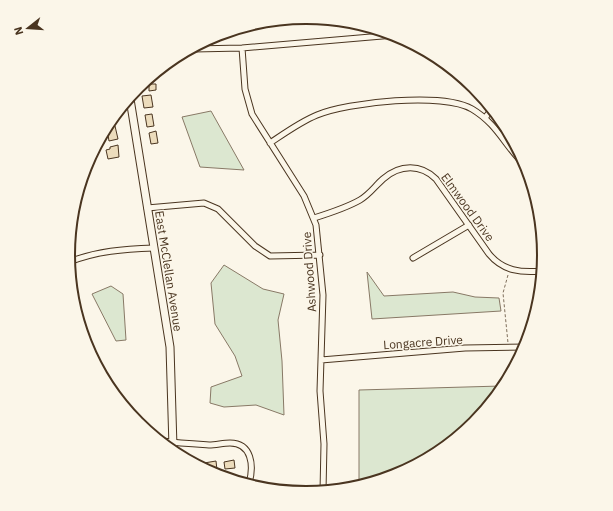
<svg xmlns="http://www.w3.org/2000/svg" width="613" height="511" font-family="'IBM Plex Sans',sans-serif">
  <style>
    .green { fill: #dce7d0; stroke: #887966 }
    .building { fill: #ecdcbc; stroke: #4a3520 }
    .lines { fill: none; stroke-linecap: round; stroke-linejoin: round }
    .street-casing { stroke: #4a3520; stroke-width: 7 }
    .secondary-casing { stroke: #4a3520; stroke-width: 9 }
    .path { stroke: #7f6f5c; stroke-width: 1; stroke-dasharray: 3 2; stroke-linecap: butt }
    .street { stroke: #fbf6e9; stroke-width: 5 }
    .secondary { stroke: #fbf6e9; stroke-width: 7 }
    .labels { text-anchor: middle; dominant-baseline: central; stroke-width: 3; stroke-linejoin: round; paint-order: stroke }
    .street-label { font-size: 12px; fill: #4a3520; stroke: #fbf6e9 }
    .rim { fill: none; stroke: #4a3520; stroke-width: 2 }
  </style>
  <rect width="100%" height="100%" fill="#fbf6e9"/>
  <path class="green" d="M211,111L244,170L200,167L182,117Z
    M224,265L263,289L284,294L278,320L282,361L284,415L256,405L224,407L210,403L211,387L242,376L235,356L215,324L211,283Z
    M367,272L384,296L453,292L475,297L499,298L501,311L372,319Z
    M111,286L123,294L126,340L116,341L92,294Z
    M501,386L475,424L398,476L359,484V390Z"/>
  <path class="building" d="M149,84H156V90L149,91Z
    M141,85L144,90L135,92L138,87Z
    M151,95L153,107L144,108L142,96Z
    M152,114L154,126L147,127L145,115Z
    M115,126L118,139L109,141L108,135L105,136L111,127Z
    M156,131L158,143L151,144L149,133Z
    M118,145L119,157L108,159L106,150L110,149V147Z
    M234,460L235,468L225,469L224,462Z
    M216,461L217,470L208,471L205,469L204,463Z"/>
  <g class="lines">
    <g class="street-casing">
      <path id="street" d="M242,48L245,89L252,114L304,196L316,225L323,295L320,391L324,444L323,491
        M194,49L242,48L394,35
        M485,118L491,110
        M270,143C285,133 300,122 317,115C347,102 444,92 472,109C499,125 506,149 528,168
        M147,208L204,203L218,209L255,246L270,256L320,255
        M314,218C330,213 346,208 360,200C370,194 375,186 383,179C400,164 421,164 436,179L489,254C503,271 521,273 542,271
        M413,258L469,225
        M69,262C97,251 124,249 154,248
        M321,360L465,348L527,347
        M163,441C178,443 194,444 209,445C216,445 223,443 230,443C252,443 254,466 249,483"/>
    </g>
    <g class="secondary-casing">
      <path id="secondary" d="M130,99L170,347L173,447"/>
    </g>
    <path class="path" d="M508,275L503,293L508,343"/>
    <use href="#street" class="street"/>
    <use href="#secondary" class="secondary"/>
  </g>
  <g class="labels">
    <g class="street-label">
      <text transform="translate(468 207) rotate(54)">Elmwood Drive</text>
      <text transform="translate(169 271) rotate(81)">East McClellan Avenue</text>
      <text transform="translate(309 272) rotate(-94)">Ashwood Drive</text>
      <text transform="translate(423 342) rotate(-4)">Longacre Drive</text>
    </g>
  </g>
  <path d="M0 0H613V511H0ZM75 255a231 231 0 1 1 462 0a231 231 0 1 1-462 0Z" fill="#fbf6e9" fill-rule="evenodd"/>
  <path class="rim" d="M75 255a231 231 0 1 1 462 0a231 231 0 1 1-462 0Z"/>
  <g transform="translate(28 28) rotate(253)" stroke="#fbf6e9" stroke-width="3" paint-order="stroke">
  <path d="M0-3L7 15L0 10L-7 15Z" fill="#4a3520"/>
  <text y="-6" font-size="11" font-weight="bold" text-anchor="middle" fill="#4a3520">N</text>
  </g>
</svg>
